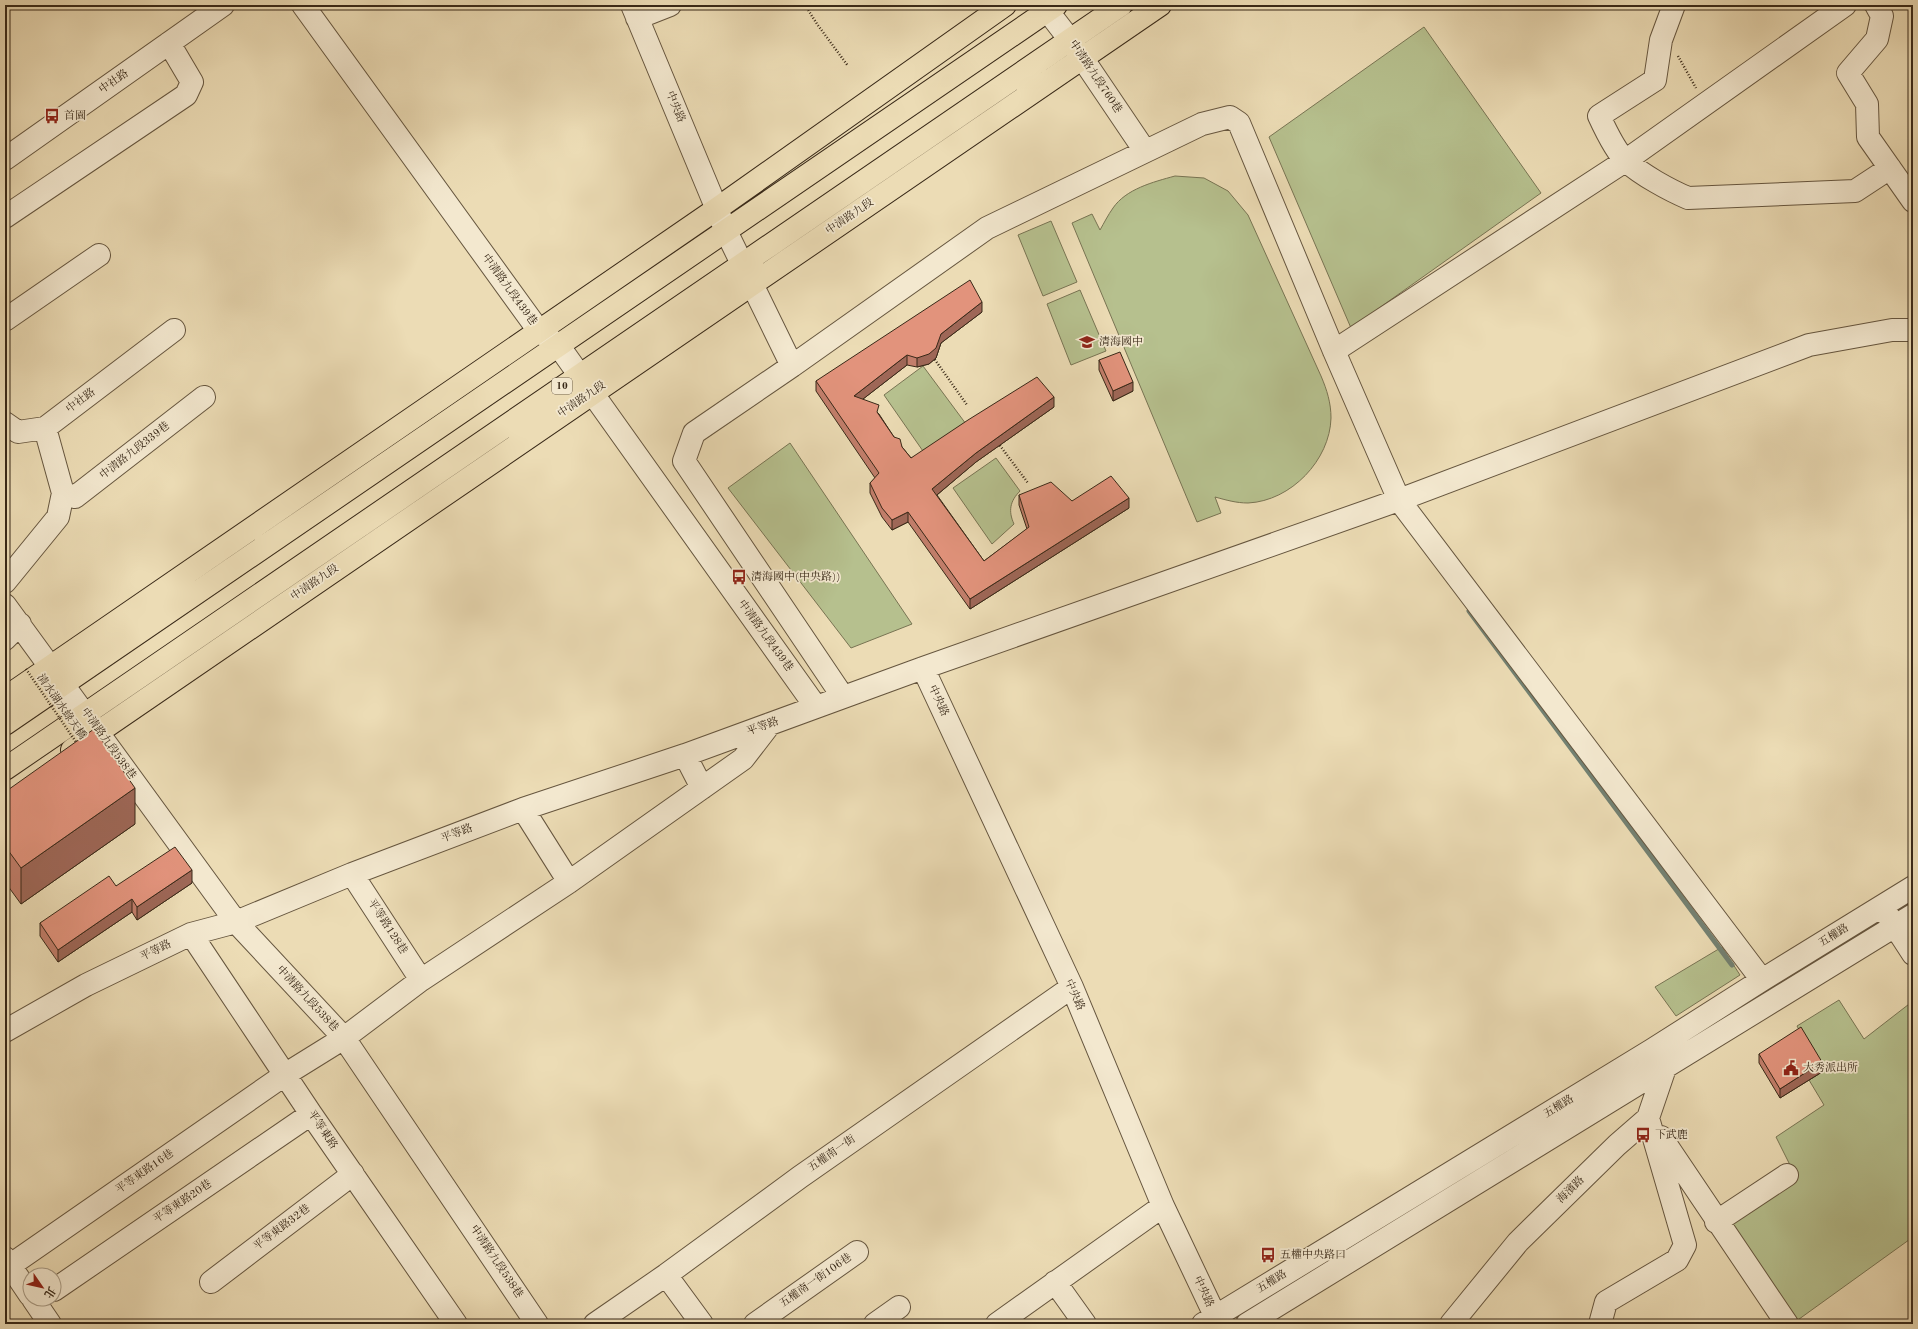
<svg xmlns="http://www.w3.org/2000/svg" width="1918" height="1329" font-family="'Old Standard TT','Noto Serif TC',serif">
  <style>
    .green { fill: #b6c08e; stroke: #787453 }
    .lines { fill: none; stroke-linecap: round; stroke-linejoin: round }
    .stream { stroke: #738172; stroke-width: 5 }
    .minor-casing { stroke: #66563f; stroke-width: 24 }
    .major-casing { stroke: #392918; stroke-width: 24 }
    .path { stroke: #392918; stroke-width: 2.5; stroke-dasharray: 1 2; stroke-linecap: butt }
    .minor { stroke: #f3e8cf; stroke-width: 22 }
    .major { stroke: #ecdcb5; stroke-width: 22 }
    .path-bridge { stroke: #392918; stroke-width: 2.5; stroke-dasharray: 1 2; stroke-linecap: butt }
    .wall { fill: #c27e6b; stroke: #392918 }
    .shaded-wall { fill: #9e6757; stroke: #392918 }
    .building { fill: #e2937c; stroke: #392918 }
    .labels { text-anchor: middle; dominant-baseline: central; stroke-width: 3.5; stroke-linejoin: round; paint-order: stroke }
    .shield { fill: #f3e8cf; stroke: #71624f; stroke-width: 1 }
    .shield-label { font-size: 10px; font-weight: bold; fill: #392918 }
    .street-label { font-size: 11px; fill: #392918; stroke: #f3e8cf }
    .poi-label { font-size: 11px; fill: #392918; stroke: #f3e8cf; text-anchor: start }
  </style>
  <rect width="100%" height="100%" fill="#ecdcb5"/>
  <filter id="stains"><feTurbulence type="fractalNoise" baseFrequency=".005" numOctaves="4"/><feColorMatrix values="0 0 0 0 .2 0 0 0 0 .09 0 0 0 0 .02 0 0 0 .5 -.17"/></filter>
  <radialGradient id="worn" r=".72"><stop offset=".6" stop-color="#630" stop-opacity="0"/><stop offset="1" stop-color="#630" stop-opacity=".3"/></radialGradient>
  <path class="green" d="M1424,27L1541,193L1351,328L1269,137Z
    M1175,176L1204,178L1228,191L1248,215L1321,376C1327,390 1331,403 1331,418C1330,460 1291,501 1248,503C1236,503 1226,500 1215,497L1221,513L1197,522L1072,223L1092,214L1100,230C1104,223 1108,215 1113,208C1126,189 1153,182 1175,176Z
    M1051,221L1077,282L1043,296L1018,235Z
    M1080,290L1106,351L1071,365L1047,304Z
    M923,366L966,424L925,454L884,395Z
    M790,443L912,624L851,648L728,488Z
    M996,458L1020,491C1010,501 1008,511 1014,524L992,544L953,488Z
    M1722,947L1740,975L1676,1016L1655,987Z
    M1839,1000L1864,1039L1913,1001V1237L1795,1322L1726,1225L1796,1177L1776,1137L1824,1105L1809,1080L1822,1072L1797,1026Z"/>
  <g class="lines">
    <path class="stream" d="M1469,611L1732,965"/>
    <g class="minor-casing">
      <path id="minor" d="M303,5L539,331L558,345L816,707
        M632,5L726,231L792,366L694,433L684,461L843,697
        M1043,5L1070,40L1145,151
        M1674,5L1661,40L1655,80L1599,116C1605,129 1616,152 1626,161C1642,175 1669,190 1688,198L1855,191L1890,168
        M1876,5L1882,16L1877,39L1848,73L1867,104L1868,137L1913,201
        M637,18L670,5
        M5,159L223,5
        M5,217L186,95L192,82L169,43
        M5,320L99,255
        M1334,351L1625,161L1845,5
        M792,366L987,228L1202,124L1230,117L1239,123L1334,351L1399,500L1762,980
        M5,423L18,432L45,428L174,330
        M63,493L75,497L204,397
        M5,582L58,517L63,493L45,428
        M5,605L236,922L344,1038L537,1324
        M5,639L20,624
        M923,668L1072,987L1163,1206L1219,1324
        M685,755L702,788
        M523,809L569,882
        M352,874L421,980
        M1887,914L1913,954
        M191,934L311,1114L456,1324
        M5,1031L86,985L191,934L236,922L352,874L523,809L685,755L923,668L1399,500L1809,345L1892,330H1913
        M1661,1137L1787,1324
        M1716,1222L1787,1175
        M5,1258L30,1295
        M5,1269L286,1074L344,1038L421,980L569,882L743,759L770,724
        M666,1275L702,1324
        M211,1282L353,1174
        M1055,1282L1085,1324
        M54,1290L311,1114
        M33,1299L50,1324
        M595,1324L666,1275L800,1177L1072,987
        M755,1324L857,1252
        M875,1324L899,1307
        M997,1324L1163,1206
        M1203,1324L1652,1050L1762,980L1913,887
        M1247,1324L1913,915
        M1451,1324L1518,1242L1617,1145L1648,1118L1665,1068
        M1600,1324L1606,1302L1677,1260L1685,1245L1648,1118"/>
    </g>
    <g class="major-casing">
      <path id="major" d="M5,698L718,208L1005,5
        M5,724L1056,5
        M72,750L1160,5
        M5,769L1121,5"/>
    </g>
    <path class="path" d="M805,5L817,24L848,66
      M1678,56L1696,88
      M933,357L967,405
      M998,443L1028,483"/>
    <use href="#minor" class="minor"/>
    <use href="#major" class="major"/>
    <path class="path-bridge" d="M26,669L78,745"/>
  </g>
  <path class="wall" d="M982,312L941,343L936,358L929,364L917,367L907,365L863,399L879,414L894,437L911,458L1054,407L976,462L937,495L984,561L1027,529L1019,505V495L1072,501L1129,508L970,609L908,522L892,530L882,517L870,493V483L875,478L816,391V381Z
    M1099,360L1133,391L1113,401L1099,370Z
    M5,792L135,824L21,904L5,882Z
    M192,883L137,920L132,912L58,962L40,936V923L116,886Z
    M1759,1054L1822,1072L1780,1098L1759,1063Z"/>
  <path class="shaded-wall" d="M982,302V312L941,343L936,358L929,364L917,367V358L941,334Z
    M907,355V365L854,406V396Z
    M1133,382V391L1113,401V391Z
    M1054,397V407L976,462L932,499V489L976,453Z
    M1129,498V508L970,609V599Z
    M908,512V522L892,530V520Z
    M135,788V824L21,904V868Z
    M192,870V883L137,920V907Z
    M132,899V912L58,962V950Z
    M1822,1062V1072L1780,1098V1089Z"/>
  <path class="building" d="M970,280L982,302L941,334L936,348L929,354L917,358L907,355L854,396L879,405L877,412L894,437L900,439L902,447L911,458L968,420L1037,377L1054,397L976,453L932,489L984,561L1029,527L1019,495L1051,482L1072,501L1111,476L1129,498L970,599L908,512L892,520L882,508L870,483L879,473L816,381Z
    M1120,352L1133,382L1113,391L1099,360Z
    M94,729L135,788L21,868L5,846V792Z
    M175,847L192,870L137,907L132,899L58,950L40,923L109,876L116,886Z
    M1801,1027L1822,1062L1780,1089L1759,1054Z"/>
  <defs>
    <g id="bus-bare" transform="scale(1.2)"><path d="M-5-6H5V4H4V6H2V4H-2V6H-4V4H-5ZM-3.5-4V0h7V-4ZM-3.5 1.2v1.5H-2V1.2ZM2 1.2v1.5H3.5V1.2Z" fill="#8f2418" stroke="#f3e8cf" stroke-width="2.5" paint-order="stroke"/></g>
    <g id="school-bare" transform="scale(1.2)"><path d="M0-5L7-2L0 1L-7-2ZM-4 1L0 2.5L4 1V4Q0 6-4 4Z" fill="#8f2418" stroke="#f3e8cf" stroke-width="2.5" paint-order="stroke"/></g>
    <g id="civic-bare" transform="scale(1.2)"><path d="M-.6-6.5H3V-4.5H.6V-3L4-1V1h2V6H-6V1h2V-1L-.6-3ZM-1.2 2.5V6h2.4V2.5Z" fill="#8f2418" stroke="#f3e8cf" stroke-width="2.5" paint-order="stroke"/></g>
  </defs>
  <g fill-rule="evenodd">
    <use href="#bus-bare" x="52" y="116"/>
    <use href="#school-bare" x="1087" y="342"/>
    <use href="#bus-bare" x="739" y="577"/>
    <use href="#civic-bare" x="1791" y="1068"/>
    <use href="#bus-bare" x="1643" y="1135"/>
    <use href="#bus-bare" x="1268" y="1255"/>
  </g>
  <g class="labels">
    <rect class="shield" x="552" y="378" width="20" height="16" rx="3"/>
    <g class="shield-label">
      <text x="562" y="386">10</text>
    </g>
    <g class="street-label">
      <text transform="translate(1095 77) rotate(56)">中清路九段760巷</text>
      <text transform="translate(114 82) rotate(-35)">中社路</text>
      <text transform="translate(675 107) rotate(67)">中央路</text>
      <text transform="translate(850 217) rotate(-34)">中清路九段</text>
      <text transform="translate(509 290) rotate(54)">中清路九段439巷</text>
      <text transform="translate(582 400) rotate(-34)">中清路九段</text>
      <text transform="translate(81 401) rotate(-37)">中社路</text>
      <text transform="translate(135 451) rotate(-38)">中清路九段339巷</text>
      <text transform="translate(315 583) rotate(-34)">中清路九段</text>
      <text transform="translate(765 636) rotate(54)">中清路九段439巷</text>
      <text transform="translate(938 701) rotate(65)">中央路</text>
      <text transform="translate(61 707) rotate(55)">清水湖水綠天橋</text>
      <text transform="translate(763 727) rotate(-20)">平等路</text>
      <text transform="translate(108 744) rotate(54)">中清路九段538巷</text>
      <text transform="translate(457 834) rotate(-21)">平等路</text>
      <text transform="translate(387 927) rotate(57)">平等路128巷</text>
      <text transform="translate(1834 936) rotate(-32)">五權路</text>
      <text transform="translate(156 951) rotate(-26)">平等路</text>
      <text transform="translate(1074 995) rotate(66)">中央路</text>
      <text transform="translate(307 999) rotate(47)">中清路九段538巷</text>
      <text transform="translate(1559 1107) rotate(-31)">五權路</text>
      <text transform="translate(322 1130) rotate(56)">平等東路</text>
      <text transform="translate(832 1154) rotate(-35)">五權南一街</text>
      <text transform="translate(145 1172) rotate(-35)">平等東路16巷</text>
      <text transform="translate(1571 1190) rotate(-45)">海濱路</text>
      <text transform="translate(183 1202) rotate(-34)">平等東路20巷</text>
      <text transform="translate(282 1228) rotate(-37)">平等東路32巷</text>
      <text transform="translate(496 1262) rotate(56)">中清路九段538巷</text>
      <text transform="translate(816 1281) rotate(-35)">五權南一街106巷</text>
      <text transform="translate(1272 1282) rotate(-31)">五權路</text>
      <text transform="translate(1203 1292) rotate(65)">中央路</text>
    </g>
    <g class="poi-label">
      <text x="64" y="116">首園</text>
      <text x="1099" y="342">清海國中</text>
      <text x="751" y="577">清海國中(中央路))</text>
      <text x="1803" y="1068">大秀派出所</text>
      <text x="1655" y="1135">下武鹿</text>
      <text x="1280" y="1255">五權中央路口</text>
    </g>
  </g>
  <rect width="1918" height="1329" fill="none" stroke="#ecdcb5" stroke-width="20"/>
  <rect x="6" y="6" width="1906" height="1317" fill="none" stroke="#392918" stroke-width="2"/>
  <rect x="10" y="10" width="1898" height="1309" fill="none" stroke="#392918"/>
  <g transform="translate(42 1287) rotate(124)"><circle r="19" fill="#f3e8cf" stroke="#a99c86"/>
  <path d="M0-3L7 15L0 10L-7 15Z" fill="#8f2418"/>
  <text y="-6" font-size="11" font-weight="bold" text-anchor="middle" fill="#392918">北</text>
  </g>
  <rect width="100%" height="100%" filter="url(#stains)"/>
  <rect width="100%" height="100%" fill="url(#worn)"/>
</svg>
